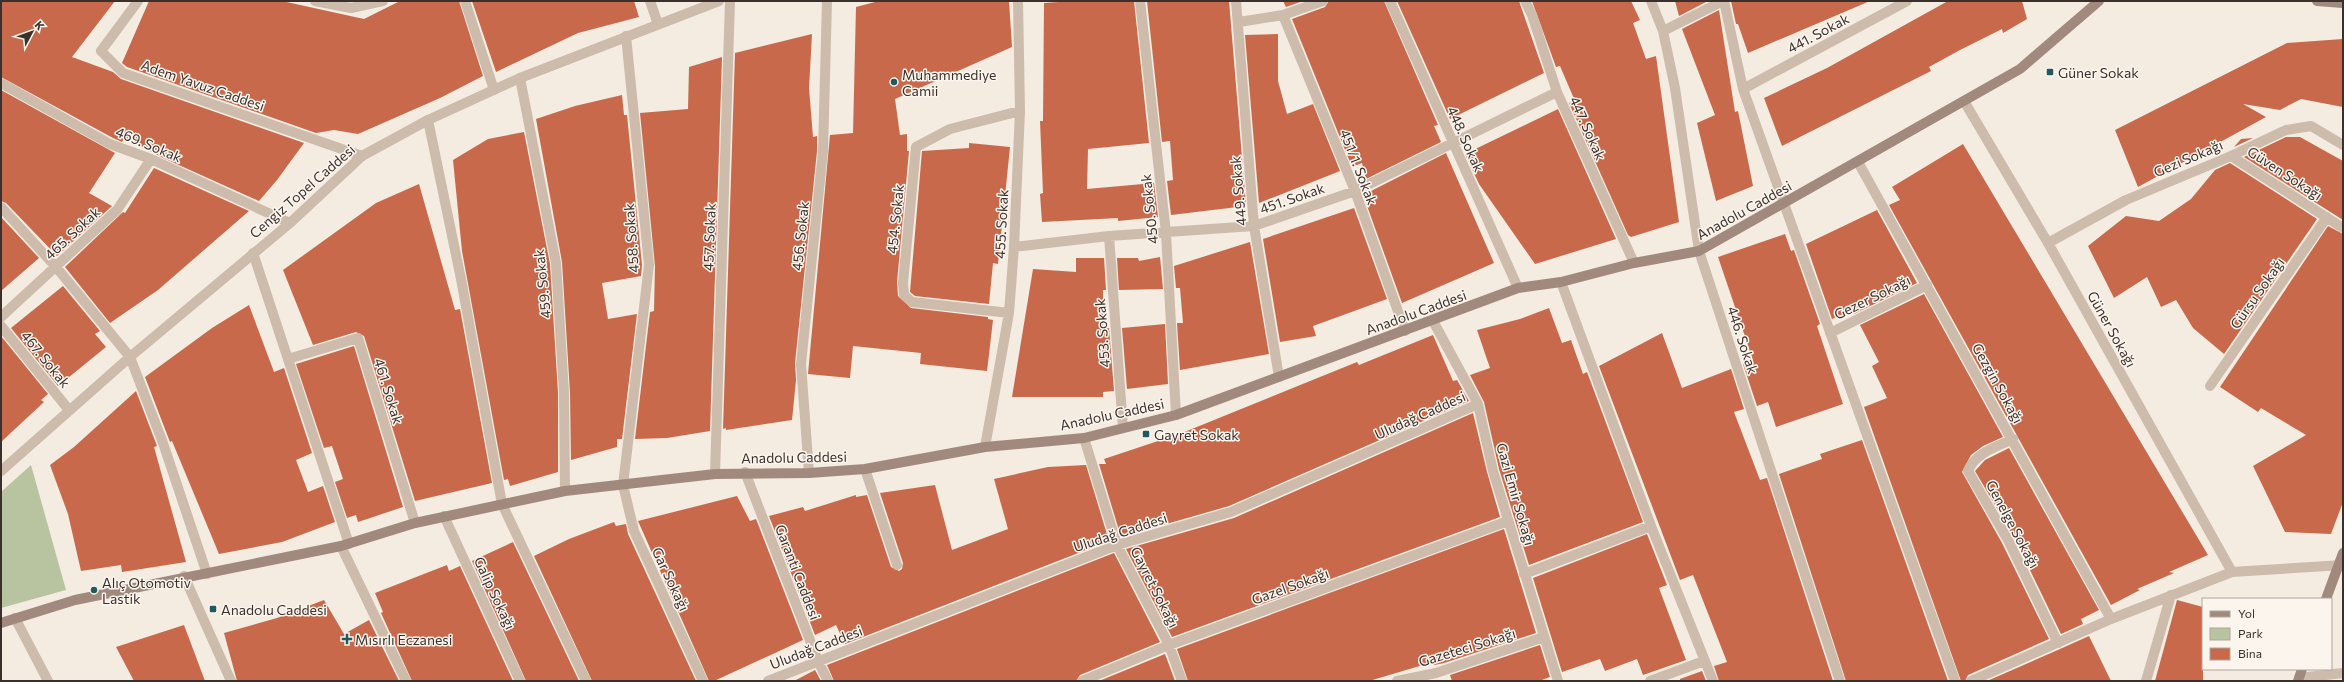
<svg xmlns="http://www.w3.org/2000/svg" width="2344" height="682" font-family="Commissioner,sans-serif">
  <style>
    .green { fill: #b8c4a0 }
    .building { fill: #c8694b }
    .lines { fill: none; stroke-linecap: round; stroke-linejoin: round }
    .minor { stroke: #cdbbac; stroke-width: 10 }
    .tertiary { stroke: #cdbbac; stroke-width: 10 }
    .secondary { stroke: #a18a7d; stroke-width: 10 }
    .poi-dot { fill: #1f5a5e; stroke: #fbf5ee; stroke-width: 1.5 }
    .labels { text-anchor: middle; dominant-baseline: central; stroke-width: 3; stroke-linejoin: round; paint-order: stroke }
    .street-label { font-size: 14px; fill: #3b302b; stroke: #fbf5ee }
    .poi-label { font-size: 14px; fill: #3b302b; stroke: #fbf5ee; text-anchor: start }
  </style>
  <rect width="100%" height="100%" fill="#f4ebe1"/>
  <path class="green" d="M31,465L66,590L1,608V492Z"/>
  <path class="building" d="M1,1H115L72,57L113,72L121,79L304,143L277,180L259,201L161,157L125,137L122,142L113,138L1,77Z
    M149,1H282L364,19L400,1H459L483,76L440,98L358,134L334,130L316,133L127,67L122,63Z
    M472,1H634L639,17L578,33L496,72Z
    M879,1H1009L1012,47L895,99L900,135L907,134V151H909L897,282L898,296L911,308L988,317V319L993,320L987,371L920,364L921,353L853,346L850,378L808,374L830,135L853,133L856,7Z
    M1074,1H1134L1149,143L1088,149L1087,189L1154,183L1158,217L1118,221V218L1042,222L1040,194L1043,193L1040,121H1043L1044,3Z
    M1147,1H1229L1246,206L1171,215L1167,181L1173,180L1170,141L1162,142Z
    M1283,1H1303L1286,7Z
    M1329,1H1384L1438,125L1434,126L1441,142L1366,179L1362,163L1352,167L1292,19L1325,7Z
    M1397,1H1519L1544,73L1450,119Z
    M1532,1H1631L1640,20L1633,23L1646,59L1656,56L1679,222L1631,237L1628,235L1569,103L1575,101L1560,66L1556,67Z
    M1675,1H1708L1679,16Z
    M1731,1H1870L1748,53L1738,24H1736Z
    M1948,1H2022L2027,19L2003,33L2002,29L1960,50L1929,67L1931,71L1782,146L1764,98L1827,68Z
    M1719,10L1735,112L1738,111L1753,186L1716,201L1697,123L1715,115L1682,29Z
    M812,34L809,88L813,137L817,136V151L795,363L796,380L792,420L726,430V428L723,429L735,53Z
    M1278,34V81L1287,114L1313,104L1340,171L1259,203L1245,35Z
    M2343,39V107L2301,99L2280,110L2243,104L2266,117L2138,187L2115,130L2287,43Z
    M722,57L710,431L667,438L635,439L650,312L654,311L655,266L640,113L688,109L689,67Z
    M1,90L115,153L89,193L112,206L57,256L6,203L1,201Z
    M622,95L624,115H627L642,265L641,276L602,283L608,319L637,314L622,439H617V447L571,460L570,393L562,262L536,119L575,106Z
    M1558,109L1616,239L1535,264L1479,184L1465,154Z
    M524,132L550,264L558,393V472L510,486L508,479L504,480L462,251L453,160L488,139Z
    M2286,137H2300L2343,161V220L2244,157Z
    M2253,138L2234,147L2241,139Z
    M969,143L1010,147L998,264L993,263L989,304L915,296L910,292L922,151L969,148Z
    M1963,144L2208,555L2169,572L2174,573L2137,589L2140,590L2111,605L1889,205L1900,200L1892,187Z
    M1446,153L1494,263L1402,303L1366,203L1371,202L1369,192Z
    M2230,163L2317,219L2224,354L2193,328L2176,300L2161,307L2147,277L2114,298L2088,246L2126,216L2159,221L2191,199L2215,170Z
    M154,168L249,211L158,290L110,323L65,267L123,212L125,213Z
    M419,184L455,310L460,309L492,483L415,501L364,336L356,332L313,345L283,270L376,203Z
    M1354,208L1387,299L1313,326L1316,336L1280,342L1263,239Z
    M1877,210L1917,283L1854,314L1852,310L1832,319L1806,244Z
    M1,217L39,258L1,291Z
    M2328,226L2343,234V502L2331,534L2285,532L2253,466L2306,435L2261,408L2258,412L2220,387Z
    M1785,234L1791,251L1794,250L1820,324L1817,326L1843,404L1776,427L1768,402L1757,406L1743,364L1753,360L1718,257Z
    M1250,242L1269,354L1180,370L1177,323H1183L1180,288H1176L1174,266Z
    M1160,257L1163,289L1119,290L1117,258H1138L1139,261Z
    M1076,258H1104L1106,290H1103V329L1109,328L1114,391L1103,392V397H1012L1033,269L1076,272Z
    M63,286L100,331L95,334L106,347L58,386L11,328Z
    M1924,294L2003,437L1983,446L1971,455L1962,472L2002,543L2049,639L1968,675L1965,681H1961L1864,407L1887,398L1872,366L1879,362L1860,325Z
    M249,305L274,372L284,368L312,453L296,460L308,492L323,486L335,522L282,542L219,554L172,441L170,442L145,377L212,328Z
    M1549,308L1562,343L1571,340L1583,374L1587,372L1643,522L1529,565L1499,469L1484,402L1470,375L1490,368L1477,330L1520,319Z
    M1165,324L1168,384L1127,389L1122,328Z
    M1662,333L1682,388L1731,369L1744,409L1734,412L1760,480L1767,478L1833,681H1719L1714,666L1727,662L1693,575L1680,580L1599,366Z
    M1433,335L1453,381L1457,380L1469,401L1229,506L1121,537L1099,464H1106L1104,459L1182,433L1357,362L1359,365Z
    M1,336L48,394L41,400L44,402L1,442Z
    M354,346L403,507L358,522L356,515L347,518L335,482L343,479L332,446L324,448L296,364Z
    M136,391L157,446L154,447L186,562L122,572L121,565L81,571L68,514L50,465L74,447Z
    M1473,413L1487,472L1500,517L1172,637L1126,549L1234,518Z
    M1862,440L1948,681H1846L1779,474L1822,459L1820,454Z
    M2009,448L2099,610L2081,619L2083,624L2061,634L2014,537L1975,471L1985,460Z
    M1086,465L1109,541L845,644L836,625L815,635L769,516L803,507L805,511L856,495V497L867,495L891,567L899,571L902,569L903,563L880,493L935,485L952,550L1008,529L994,479L1048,467Z
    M737,496L750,521L756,519L803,640L714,681H709L638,521Z
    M614,522L616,526L626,524L628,534L696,681H592L534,556L569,539Z
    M1504,529L1536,633L1444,663L1434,665L1433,662L1369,681H1188L1177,649Z
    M1647,534L1667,585L1659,588L1686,660L1643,675L1637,659L1605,671L1600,659L1562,672L1533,578Z
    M513,542L579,681H526L472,561Z
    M1114,553L1160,642L1080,675L1076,681H834L827,665Z
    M447,565L449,571L460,566L513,681H412L381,613L383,612L375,593Z
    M324,600L344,634L369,620L399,681H237L224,633L277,618Z
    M2177,600L2203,607V681H2155Z
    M184,625L205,681H134L116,647Z
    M2089,636L2111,681H1987L2060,649Z
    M1540,645L1550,677L1539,681H1452L1450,675Z
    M1165,654L1175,681H1099Z
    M815,670L821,681H794Z
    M1702,671L1706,681H1680V679Z"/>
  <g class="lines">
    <path class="minor" d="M138,1L101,51L123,73L362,156
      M315,1L351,8L383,1
      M465,1L494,90
      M650,1L658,24
      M1140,1L1166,233L1176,415
      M1236,1L1254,226L1279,377
      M1390,1L1518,288
      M1525,1L1532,15L1557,92L1634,263
      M1651,1L1663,31L1675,88L1699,251L1840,681
      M1724,1L1743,89L1955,681
      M1283,15L1355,191L1405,331
      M1239,22L1283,15L1323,1
      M1663,31L1723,1
      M626,36L649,265L623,485L634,531L703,681
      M520,78L556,263L564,393L565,491
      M1,83L110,144L151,159L290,223
      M1743,89L1907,1
      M1964,101L2048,243L2232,572
      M428,120L461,279L502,504L586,681
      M2231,156L2343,228
      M1858,162L2111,619
      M1,207L56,267L130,357L163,443L207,574
      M1109,236L1123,428
      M2048,243L2126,200L2231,156L2286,130L2311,126L2343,145
      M1014,247L1109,236L1254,226L1355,191L1557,92
      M253,253L349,544
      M1561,282L1651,526L1713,681
      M1009,313L912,302L904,295L903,283L916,147L950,129L1020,111
      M1,317L117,210L151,159
      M1433,321L1478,404L1493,471L1558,681
      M1,326L69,410
      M1830,333L1927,285
      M288,359L358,338L415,523
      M2210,386L2327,217
      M1084,438L1117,545L1169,645L1182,681
      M2013,439C1996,447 1975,453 1968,471L2008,540L2058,643
      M985,447L1009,313L1014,247L1020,111L1018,1
      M865,469L897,565
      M745,472L818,661L828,681
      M809,473L801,364L823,151L827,1
      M715,474L730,1
      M444,516L520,681
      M341,546L406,681
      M1524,574L1651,526
      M184,576L231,681
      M15,618L48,681
      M2299,678L2343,673
      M768,681L1117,545L1231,512L1478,404
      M1082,681L1169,645L1508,521
      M1397,681L1436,673L1544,637
      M1650,681L1704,661
      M1971,681L2111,619L2232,572L2343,565
      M2146,681L2171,595"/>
    <path class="tertiary" d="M1,471L130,357L290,223L362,156L428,120L520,78L719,1"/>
    <path class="secondary" d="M2317,1L2343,3
      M2326,599L2343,553
      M1,623L75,600L341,546L415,523L565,491L715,474L809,473L865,469L985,447L1084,438L1176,415L1518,288L1561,282L1634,263L1699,251L2020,69L2099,1
      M2298,681L2302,669"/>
  </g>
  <g class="poi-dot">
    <rect x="2046" y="68" width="8" height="8" rx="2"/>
    <circle cx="894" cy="82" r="4"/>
    <rect x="1142" y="430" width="8" height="8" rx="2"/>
    <circle cx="94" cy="590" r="4"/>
    <rect x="209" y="605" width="8" height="8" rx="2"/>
    <path d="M345 633h4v4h4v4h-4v4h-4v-4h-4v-4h4z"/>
  </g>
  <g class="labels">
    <g class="street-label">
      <text transform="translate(1818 33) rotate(-28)">441. Sokak</text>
      <text transform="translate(203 85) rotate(19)">Adem Yavuz Caddesi</text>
      <text transform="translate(1588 128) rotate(66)">447. Sokak</text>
      <text transform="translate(1466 139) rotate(66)">448. Sokak</text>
      <text transform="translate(149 144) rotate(23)">469. Sokak</text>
      <text transform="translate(2188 158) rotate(-23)">Gezi Sokağı</text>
      <text transform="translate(1359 167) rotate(69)">451/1. Sokak</text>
      <text transform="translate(2285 173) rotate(33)">Güven Sokağı</text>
      <text transform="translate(302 191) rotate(-41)">Cengiz Topel Caddesi</text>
      <text transform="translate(1238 191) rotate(-95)">449. Sokak</text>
      <text transform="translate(1292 198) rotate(-19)">451. Sokak</text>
      <text transform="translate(1149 209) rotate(-96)">450. Sokak</text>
      <text transform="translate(1744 210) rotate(-29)">Anadolu Caddesi</text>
      <text transform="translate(895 219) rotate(-84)">454. Sokak</text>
      <text transform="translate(1001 224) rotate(-87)">455. Sokak</text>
      <text transform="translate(72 233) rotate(-43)">465. Sokak</text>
      <text transform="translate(800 236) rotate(-84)">456. Sokak</text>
      <text transform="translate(709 237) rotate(-88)">457. Sokak</text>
      <text transform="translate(631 238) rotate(-94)">458. Sokak</text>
      <text transform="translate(542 284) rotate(-96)">459. Sokak</text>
      <text transform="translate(2257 293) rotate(-55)">Gürsu Sokağı</text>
      <text transform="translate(1872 297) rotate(-26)">Gezer Sokağı</text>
      <text transform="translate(1416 312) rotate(-20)">Anadolu Caddesi</text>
      <text transform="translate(2112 329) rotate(61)">Güner Sokağı</text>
      <text transform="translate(1102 333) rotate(-94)">453. Sokak</text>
      <text transform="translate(1743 340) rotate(72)">446. Sokak</text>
      <text transform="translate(46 359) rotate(51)">467. Sokak</text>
      <text transform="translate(1998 383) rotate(61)">Gezgin Sokağı</text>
      <text transform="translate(389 391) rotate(73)">461. Sokak</text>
      <text transform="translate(1112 414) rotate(-12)">Anadolu Caddesi</text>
      <text transform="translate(1420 415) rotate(-24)">Uludağ Caddesi</text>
      <text transform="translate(794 457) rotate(-1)">Anadolu Caddesi</text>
      <text transform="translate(1516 494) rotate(74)">Gazi Emir Sokağı</text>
      <text transform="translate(2013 524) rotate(62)">Genelge Sokağı</text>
      <text transform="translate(1120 532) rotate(-18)">Uludağ Caddesi</text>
      <text transform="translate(798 572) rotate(69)">Garanti Caddesi</text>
      <text transform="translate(671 579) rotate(65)">Gar Sokağı</text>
      <text transform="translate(1290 586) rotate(-20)">Gazel Sokağı</text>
      <text transform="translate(1155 587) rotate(63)">Gayret Sokağı</text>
      <text transform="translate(495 593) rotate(65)">Galip Sokağı</text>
      <text transform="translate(816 647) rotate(-21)">Uludağ Caddesi</text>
      <text transform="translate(1467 647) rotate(-17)">Gazeteci Sokağı</text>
    </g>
    <g class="poi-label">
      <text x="2058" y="72">Güner Sokak</text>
      <text x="902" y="74">Muhammediye<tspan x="902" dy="16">Camii</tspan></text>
      <text x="1154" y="434">Gayret Sokak</text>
      <text x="102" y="582">Alıç Otomotiv<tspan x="102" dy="16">Lastik</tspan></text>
      <text x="221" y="609">Anadolu Caddesi</text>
      <text x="355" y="639">Mısırlı Eczanesi</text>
    </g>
  </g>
  <rect width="2344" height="682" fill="none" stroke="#3b302b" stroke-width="4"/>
  <rect x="2202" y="598" width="130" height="72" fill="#fbf5ee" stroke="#aea6a0"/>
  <rect x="2210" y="611" width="20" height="6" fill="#a18a7d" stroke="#aea6a0"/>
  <text x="2238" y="618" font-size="12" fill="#3b302b">Yol</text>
  <rect x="2210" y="628" width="20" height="12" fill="#b8c4a0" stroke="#aea6a0"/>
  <text x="2238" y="638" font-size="12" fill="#3b302b">Park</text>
  <rect x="2210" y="648" width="20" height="12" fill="#c8694b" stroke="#aea6a0"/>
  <text x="2238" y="658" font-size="12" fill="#3b302b">Bina</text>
  <g transform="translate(32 32) rotate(49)" stroke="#fbf5ee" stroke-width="3" paint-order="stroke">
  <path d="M0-3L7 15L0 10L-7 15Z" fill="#3b302b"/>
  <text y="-6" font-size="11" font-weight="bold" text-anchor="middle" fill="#3b302b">K</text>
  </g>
</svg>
